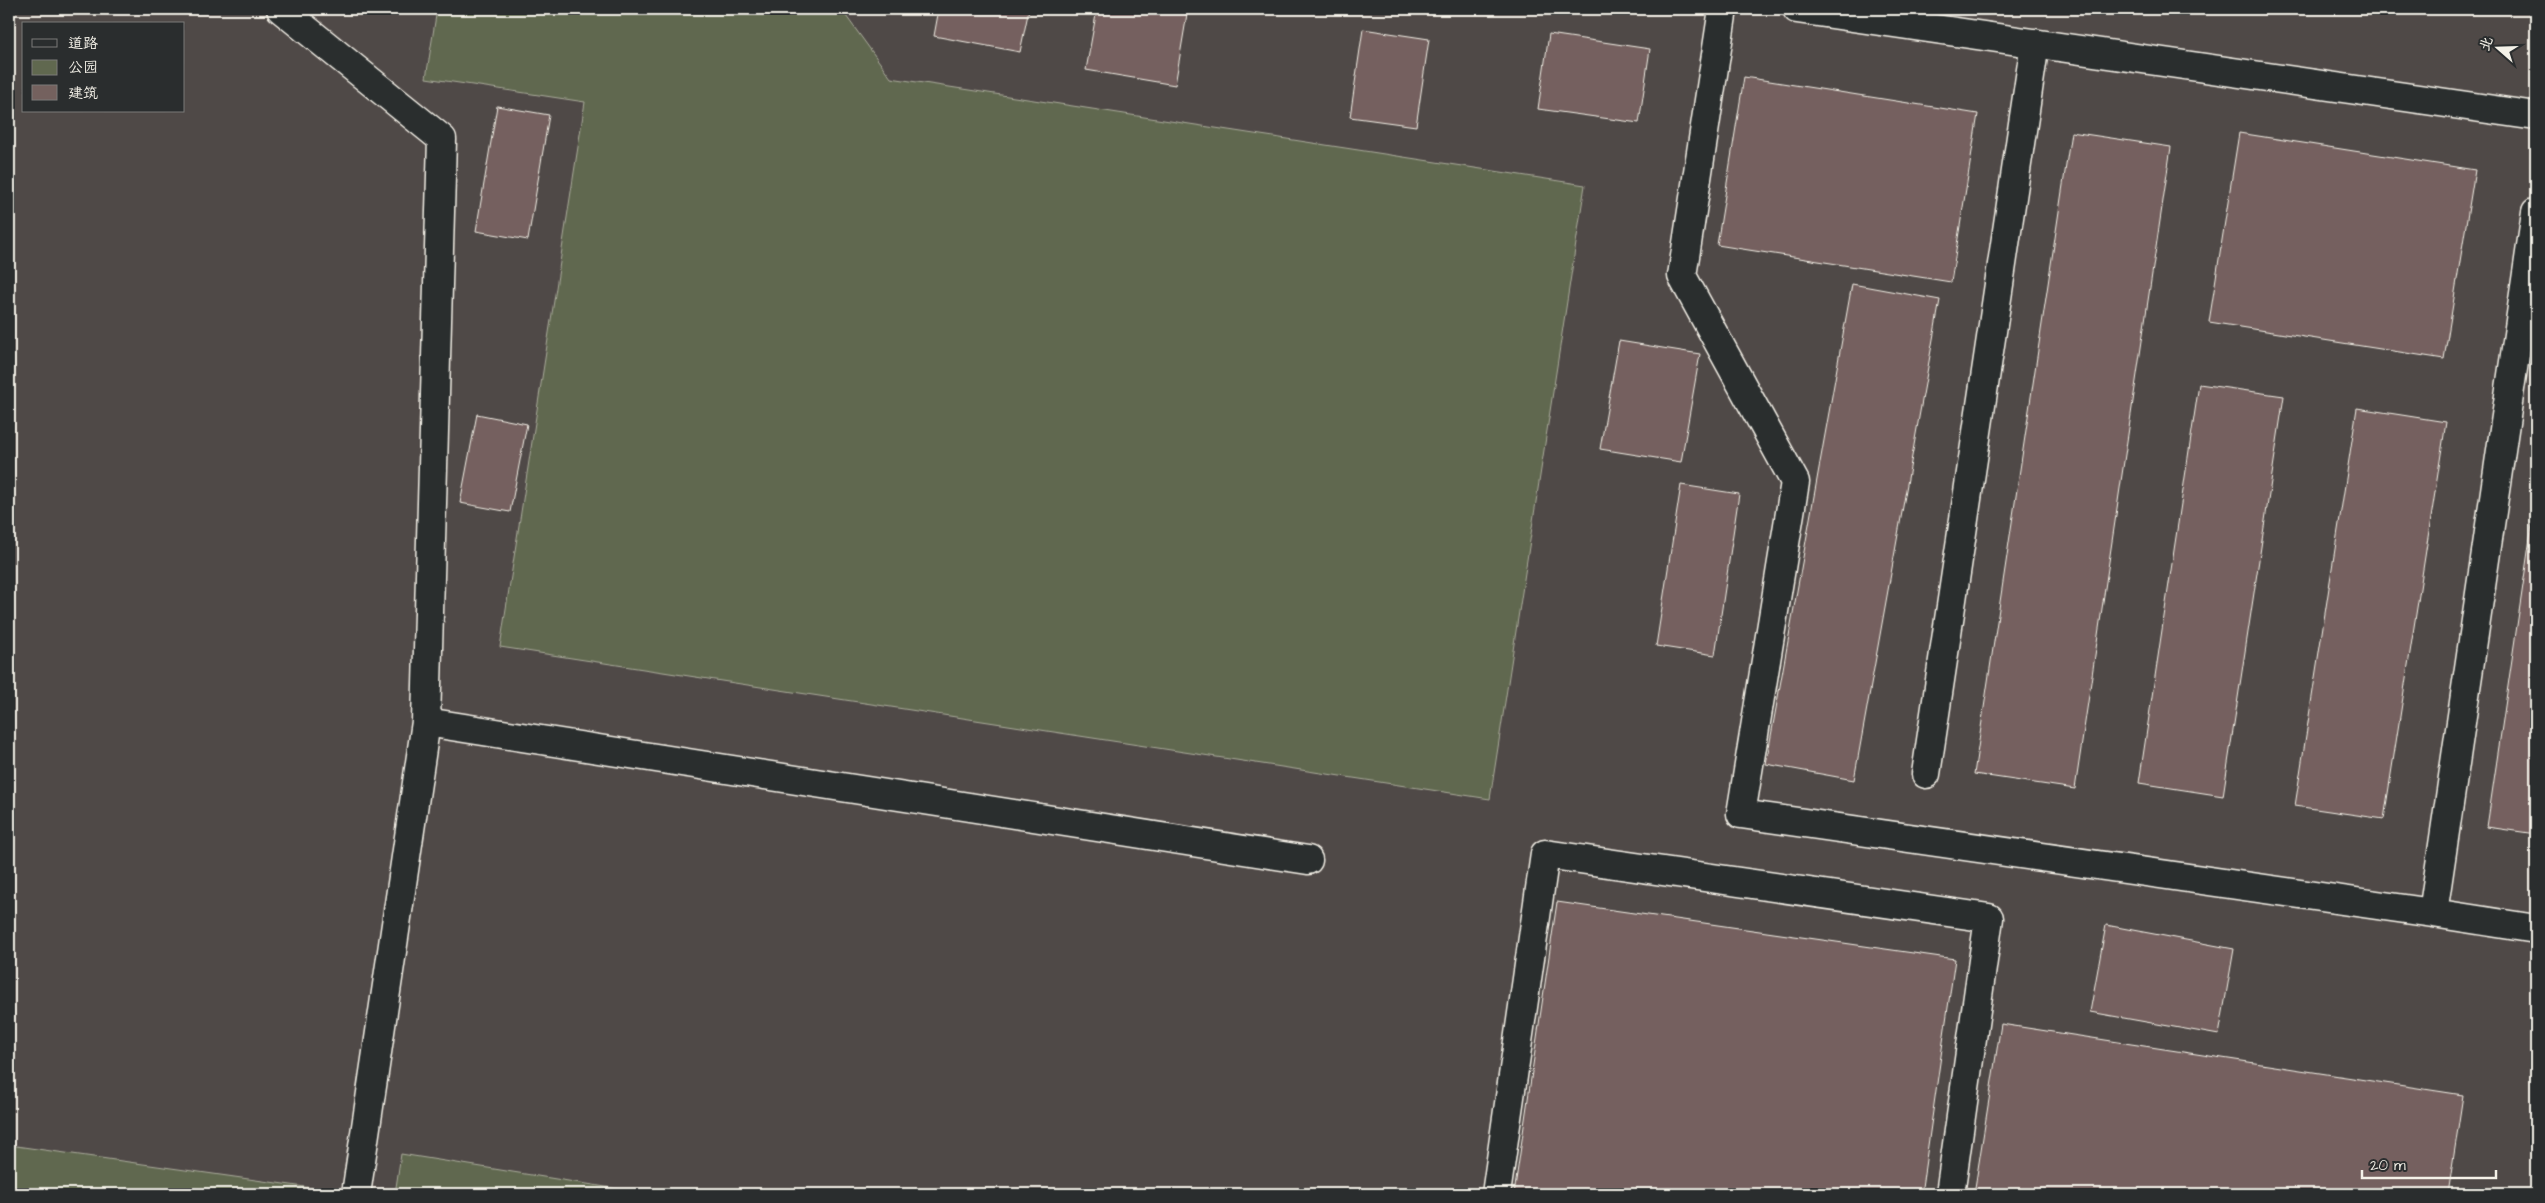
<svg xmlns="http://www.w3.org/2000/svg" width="2545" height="1203" font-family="'Architects Daughter','LXGW WenKai TC',sans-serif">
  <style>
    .built { fill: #504846; fill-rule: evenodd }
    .green { fill: #60684f; stroke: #aaac9c }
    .building { fill: #74615e; stroke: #f4f1e8 }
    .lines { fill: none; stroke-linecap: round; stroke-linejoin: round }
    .minor-casing { stroke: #f4f1e8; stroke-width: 31 }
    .minor { stroke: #2a2d2e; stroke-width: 28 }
  </style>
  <rect width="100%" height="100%" fill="#403d3c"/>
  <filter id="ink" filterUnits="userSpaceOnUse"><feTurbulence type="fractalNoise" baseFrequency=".02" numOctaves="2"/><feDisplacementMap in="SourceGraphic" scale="10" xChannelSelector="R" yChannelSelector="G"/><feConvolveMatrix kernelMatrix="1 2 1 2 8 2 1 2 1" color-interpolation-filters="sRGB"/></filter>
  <g filter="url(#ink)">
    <path class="built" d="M9,9H2536V1194H9ZM24,24H184V111H24Z"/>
    <path class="green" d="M437,9H841L891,78L1585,185L1490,799L500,647L585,102L426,78Z
      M9,1145L326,1190L325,1194H9Z
      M401,1154L649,1194H395Z"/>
    <path class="building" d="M939,9H1029L1020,52L934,36Z
      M1097,9H1155L1187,14L1175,85L1086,70Z
      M1363,29L1429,39L1416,126L1350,117Z
      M1549,34L1650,49L1639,123L1538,109Z
      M1744,77L1978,114L1951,282L1717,245Z
      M497,106L549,115L528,240L476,231Z
      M2071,132L2171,147L2075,789L1974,774Z
      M2239,133L2475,170L2444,359L2209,322Z
      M1852,284L1940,300L1854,780L1766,764Z
      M1619,341L1700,354L1681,462L1600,449Z
      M2199,384L2284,396L2223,796L2139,783Z
      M2357,408L2446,422L2384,819L2295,806Z
      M477,414L527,424L510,512L460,503Z
      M1681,485L1739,494L1715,655L1656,646Z
      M2536,498V834L2487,827Z
      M1557,902L1955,959L1921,1194H1514Z
      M2106,925L2234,949L2219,1035L2090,1012Z
      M2001,1024L2463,1095L2448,1194H1974Z"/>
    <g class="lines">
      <g class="minor-casing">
        <path id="minor" d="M281,9L442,139L426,722L356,1194
          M1723,9L1682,276L1795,482L1741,814L2433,913
          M1797,9L2536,116
          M2536,212L2433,913L2536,929
          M426,722L1308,860
          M1926,774L2035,43
          M1496,1194L1545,854L1989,918L1950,1194"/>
      </g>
      <use href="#minor" class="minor"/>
    </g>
  </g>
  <rect width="2545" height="1203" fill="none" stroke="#2a2d2e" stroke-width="30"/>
  <rect x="15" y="15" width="2515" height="1173" fill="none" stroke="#f4f1e8" stroke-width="2" filter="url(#ink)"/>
  <rect x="22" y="22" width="162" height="90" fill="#2a2d2e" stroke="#7b7b78"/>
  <rect x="32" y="39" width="25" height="8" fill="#2a2d2e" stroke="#7b7b78"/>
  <text x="68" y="48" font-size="15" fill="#f4f1e8">道路</text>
  <rect x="32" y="60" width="25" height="15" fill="#60684f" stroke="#7b7b78"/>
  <text x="68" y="72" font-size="15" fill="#f4f1e8">公园</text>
  <rect x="32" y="85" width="25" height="15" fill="#74615e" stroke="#7b7b78"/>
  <text x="68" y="98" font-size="15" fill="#f4f1e8">建筑</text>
  <g transform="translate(2498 48) rotate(290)" stroke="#2a2d2e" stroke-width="4" paint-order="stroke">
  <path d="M0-4L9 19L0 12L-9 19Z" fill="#f4f1e8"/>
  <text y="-8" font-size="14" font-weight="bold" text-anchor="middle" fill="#f4f1e8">北</text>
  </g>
  <path d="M2362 1170v8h134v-8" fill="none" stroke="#f4f1e8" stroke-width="2.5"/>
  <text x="2370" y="1170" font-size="15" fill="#f4f1e8" stroke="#2a2d2e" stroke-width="4" paint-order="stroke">20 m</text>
</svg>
